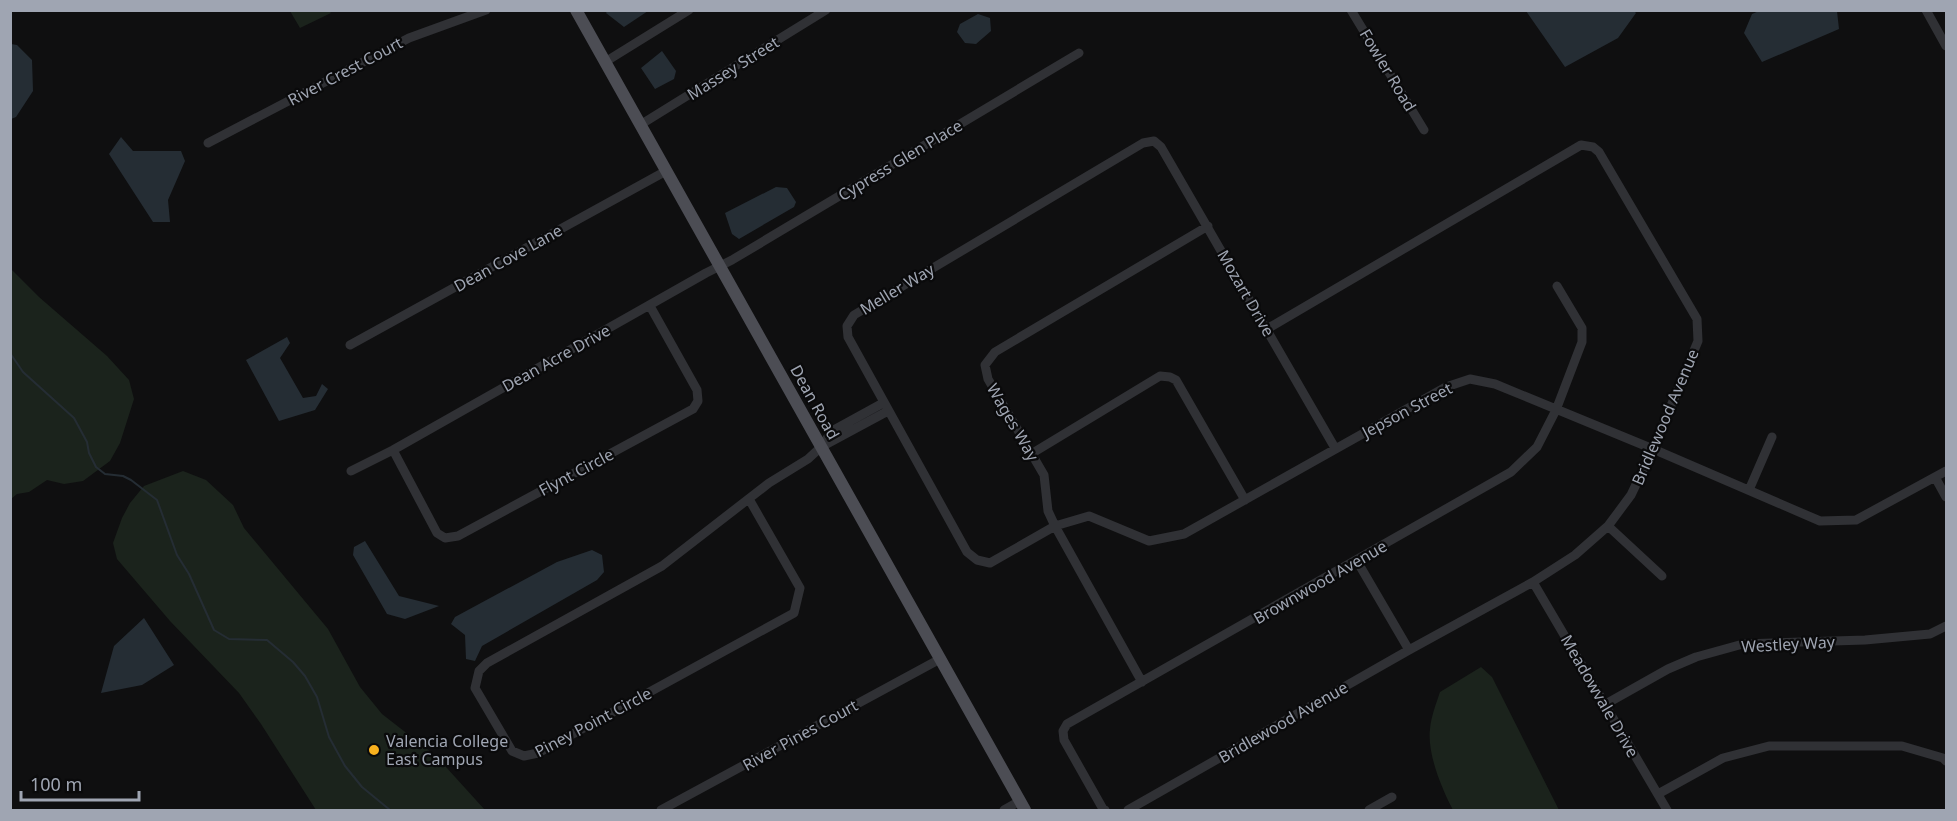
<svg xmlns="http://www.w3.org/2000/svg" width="1957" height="821" font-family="'Noto Sans',sans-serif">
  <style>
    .green { fill: #1b231c }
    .water { fill: #252d34 }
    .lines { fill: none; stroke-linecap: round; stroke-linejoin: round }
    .stream { stroke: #252d34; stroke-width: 2 }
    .minor { stroke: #303135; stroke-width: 9 }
    .major { stroke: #4c4d54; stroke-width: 12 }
    .poi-dot { fill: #f9b21e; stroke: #0a0a0b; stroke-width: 2 }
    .labels { text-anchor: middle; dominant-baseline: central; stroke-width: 4.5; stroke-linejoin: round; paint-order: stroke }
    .street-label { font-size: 16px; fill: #9fa5b2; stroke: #0a0a0b }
    .poi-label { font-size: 16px; fill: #9fa5b2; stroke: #0a0a0b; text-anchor: start }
  </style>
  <rect width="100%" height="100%" fill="#0f0f10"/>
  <path class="green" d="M290,11H329L331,13L300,28Z
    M11,269L39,297L107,356L129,380L134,399L120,443L110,461L83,481L64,484L47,480L29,492L17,494L11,499Z
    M183,471L206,480L233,505L244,528L328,629L360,687L382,714L436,756L485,810H316L261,724L239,693L170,621L117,559L113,543L122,518L130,503L144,486Z
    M1481,667L1492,677L1559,810H1453C1442,789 1427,754 1430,729C1431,717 1436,704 1440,692Z"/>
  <path class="water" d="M608,10H648V11L624,27L606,13Z
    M1634,11L1636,13L1618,38L1565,67L1526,11Z
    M1759,11H1837L1839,29L1762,62L1744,33L1752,14Z
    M978,14L990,18L991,31L976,44L965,43L957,32L960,24Z
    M11,44L17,45L32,60L33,91L16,117L11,119Z
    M662,51L676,71L674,79L655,89L641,68Z
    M121,137L133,151H181L185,161L168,200L170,222H153L109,154Z
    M776,187L787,188L796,202L794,207L739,239L732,234L725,213Z
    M287,337L290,343L280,358L303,398L316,396L322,384L328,389L315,410L279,421L246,360Z
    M365,541L399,596L439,606L405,619L387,614L353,555L354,547Z
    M592,550L602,555L604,572L597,580L482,646L475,661L466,659L465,635L451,624L455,617L557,562Z
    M144,618L174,665L142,685L101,693L114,646Z"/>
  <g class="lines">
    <path class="stream" d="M10,353L23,372L74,418L87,442L89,453L96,467L105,474L123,476L131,480L157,500L177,555L189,574L214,630L229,639L267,640L293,662L305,676L317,697L329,737L345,766L362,787L390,810"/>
    <path class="minor" d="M1351,10L1424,130
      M1926,10L1946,46
      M605,62L689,10
      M640,125L826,10
      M208,143L409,38L486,10
      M350,345L666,171
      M823,446L888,411
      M1335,448L1161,147L1154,141L1143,143L854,315L847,326L848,337L967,552L977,560L990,563L1055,526L1089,516L1149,541L1184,534L1446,387L1470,379L1495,384L1653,449L1820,521L1856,520L1946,471
      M393,450L437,533L445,538L458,536L693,409L698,401L697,390L650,306
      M1031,454L1160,376L1170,377L1176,380L1245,500
      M351,471L393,450L706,273L732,260L1079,53
      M1935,477L1946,497
      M1749,490L1772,437
      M749,499L800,588L794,613L538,753L524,756L512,751L475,688L479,671L487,663L662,566L769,483L808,459L821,447L832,431L883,403
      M1608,526L1662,576
      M1357,561L1409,650
      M1533,582L1667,810
      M1142,682L1055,526L1048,511L1044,475L988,379L985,365L995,352L1208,226
      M1604,705L1668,669L1696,657L1743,644L1865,640L1930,634L1946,626
      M1658,794L1723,758L1769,746H1902L1943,758L1946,761
      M661,810L940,659
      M1004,810L1020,801
      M1105,810L1103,809L1064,740L1063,731L1067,724L1511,472L1537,447L1556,410L1582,342V328L1557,286
      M1128,810L1409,650L1533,582L1575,555L1608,526L1631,495L1653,449L1698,341L1697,319L1599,152L1593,147L1581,145L1267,329
      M1369,810L1392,797"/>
    <path class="major" d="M576,10L1025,810"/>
  </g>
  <circle class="poi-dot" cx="374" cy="750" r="6"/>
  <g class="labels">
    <g class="street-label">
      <text transform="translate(733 68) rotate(-32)">Massey Street</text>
      <text transform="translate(1388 70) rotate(59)">Fowler Road</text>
      <text transform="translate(345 71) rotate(-28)">River Crest Court</text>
      <text transform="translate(900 160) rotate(-31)">Cypress Glen Place</text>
      <text transform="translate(508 258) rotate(-29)">Dean Cove Lane</text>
      <text transform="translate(897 289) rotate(-31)">Meller Way</text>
      <text transform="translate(1246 293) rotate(60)">Mozart Drive</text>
      <text transform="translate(556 358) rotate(-29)">Dean Acre Drive</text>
      <text transform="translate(815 402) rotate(61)">Dean Road</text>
      <text transform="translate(1407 410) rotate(-28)">Jepson Street</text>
      <text transform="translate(1665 417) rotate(-67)">Bridlewood Avenue</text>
      <text transform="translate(1013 422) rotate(60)">Wages Way</text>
      <text transform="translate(576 472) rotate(-28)">Flynt Circle</text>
      <text transform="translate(1320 582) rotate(-30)">Brownwood Avenue</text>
      <text transform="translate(1788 644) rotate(-3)">Westley Way</text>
      <text transform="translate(1600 696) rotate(60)">Meadowvale Drive</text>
      <text transform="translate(593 722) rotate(-28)">Piney Point Circle</text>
      <text transform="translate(1283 722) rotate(-30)">Bridlewood Avenue</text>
      <text transform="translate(800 735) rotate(-29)">River Pines Court</text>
    </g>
    <g class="poi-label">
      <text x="386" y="741">Valencia College<tspan x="386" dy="18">East Campus</tspan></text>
    </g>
  </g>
  <rect width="1957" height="821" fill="none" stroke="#9fa5b2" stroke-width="24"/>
  <path d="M21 791v9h118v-9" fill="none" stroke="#9fa5b2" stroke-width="3"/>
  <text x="30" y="791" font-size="18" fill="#9fa5b2" stroke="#0a0a0b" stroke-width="4.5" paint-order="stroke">100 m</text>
</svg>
